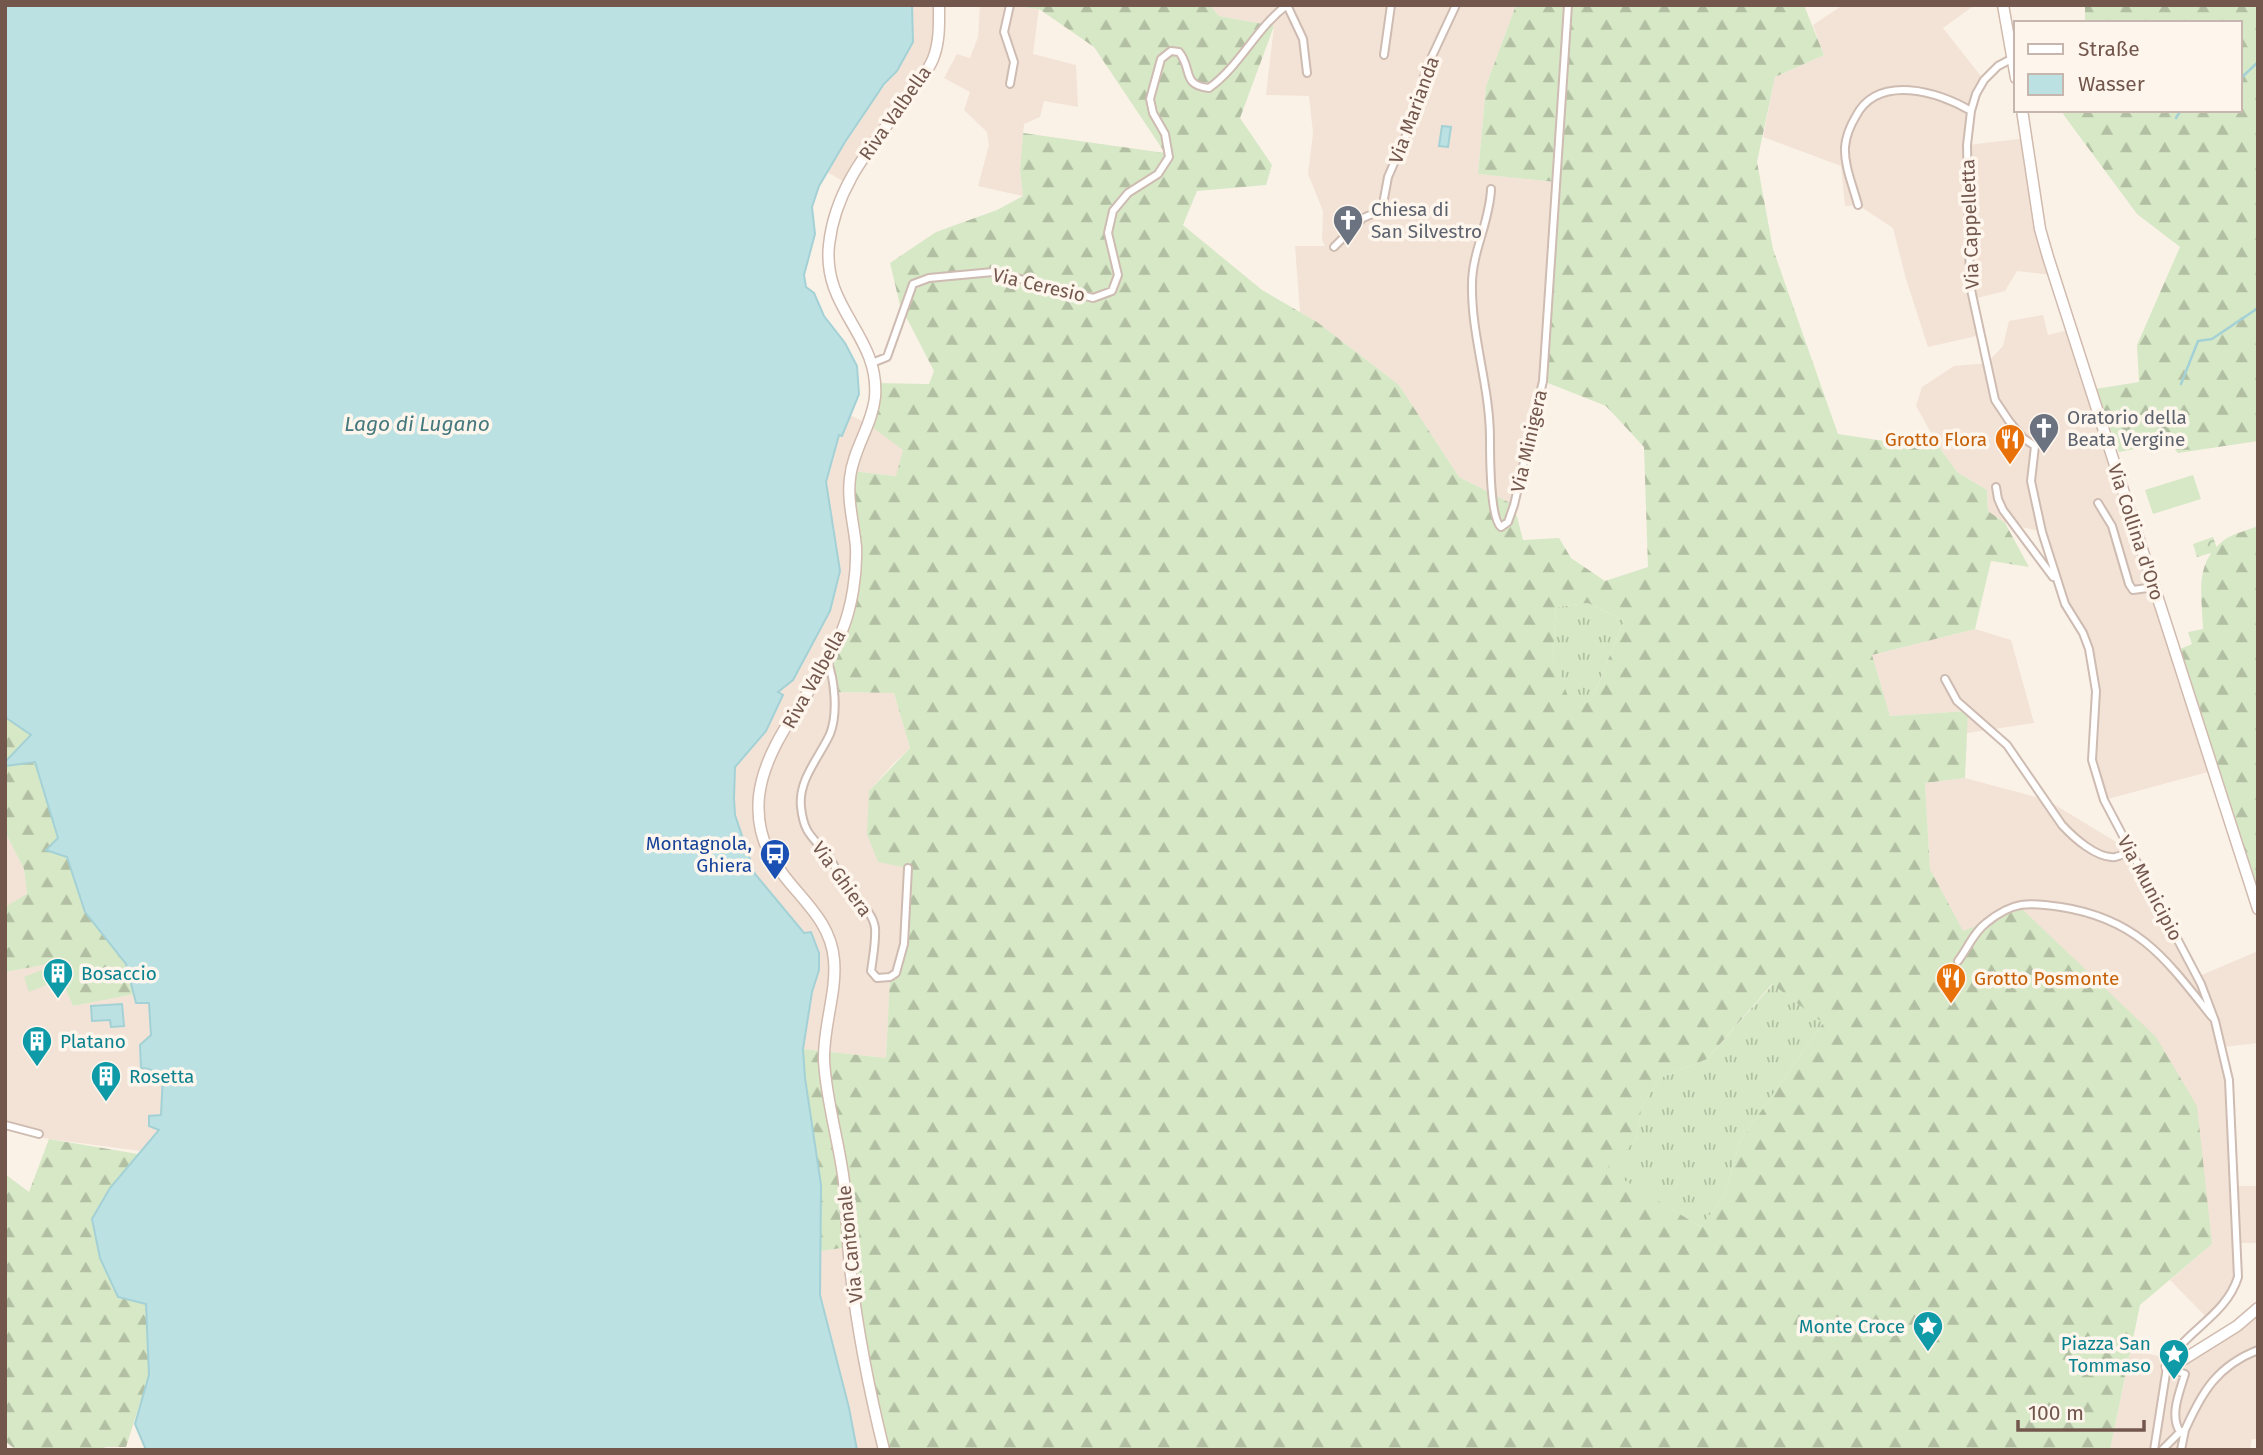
<svg xmlns="http://www.w3.org/2000/svg" width="2263" height="1455" font-family="'Fira Sans',sans-serif">
  <style>
    .residential { fill: #f2e3d6 }
    .grass { fill: url(#grass-tufts) }
    .forest { fill: url(#forest-firs); fill-rule: evenodd }
    .park { fill: url(#park-crowns) }
    .pitch { fill: #d6e8c6 }
    .water { fill: #bce1e3; stroke: #a3d1d5; stroke-width: 2 }
    .lines { fill: none; stroke-linecap: round; stroke-linejoin: round }
    .stream { stroke: #a3d1d5; stroke-width: 2.5 }
    .street-casing { stroke: #cebbb1; stroke-width: 10 }
    .secondary-casing { stroke: #d1baae; stroke-width: 13 }
    .street { stroke: #fff; stroke-width: 6 }
    .secondary { stroke: #fff; stroke-width: 10 }
    .labels { text-anchor: middle; dominant-baseline: central; stroke-width: 7; stroke-linejoin: round; paint-order: stroke }
    .street-label { font-size: 19px; fill: #73574d; stroke: #fef6ed }
    .worship-label { font-size: 19px; fill: #5b616d; stroke: #fef6ed; text-anchor: start }
    .food-label { font-size: 19px; fill: #c56008; stroke: #fef6ed; text-anchor: end }
    .transit-label { font-size: 19px; fill: #164399; stroke: #fef6ed; text-anchor: end }
    .culture-label { font-size: 19px; fill: #0d838f; stroke: #fef6ed; text-anchor: start }
    .water-label { font-size: 21px; font-style: italic; fill: #45797e; stroke: #fef6ed }
  </style>
  <defs>
    <pattern id="grass-tufts" width="24" height="20" patternUnits="userSpaceOnUse" patternTransform="scale(1.75)"><rect width="24" height="20" fill="#d6e8c6"/><path d="M3 7l-1-3M5 7V3M7 7l1-3M15 17l-1-3M17 17v-4M19 17l1-3" fill="none" stroke="#b2bfa3"/></pattern>
    <pattern id="forest-firs" width="22" height="20" patternUnits="userSpaceOnUse" patternTransform="scale(1.75)"><rect width="22" height="20" fill="#d6e8c6"/><path d="M5 1l3.5 6h-7zM16 11l3.5 6h-7z" fill="#b2bfa3"/></pattern>
    <pattern id="park-crowns" width="20" height="18" patternUnits="userSpaceOnUse" patternTransform="scale(1.75)"><rect width="20" height="18" fill="#d6e8c6"/><path d="M2 6a3 3 0 1 1 6 0M12 15a3 3 0 1 1 6 0" fill="none" stroke="#b2bfa3"/></pattern>
  </defs>
  <rect width="100%" height="100%" fill="#fbf2e7"/>
  <path class="residential" d="M912,5H939L933,57L846,183L827,172L877,95L897,71L913,42Z
    M980,5L1039,8L1033,54L1076,65L1078,107L1044,101L1040,117L1024,124L1020,171L1023,196L978,186L989,145L987,132L964,110L970,92L944,78L957,54L970,58L978,37Z
    M1210,5H1516L1486,86L1478,174L1556,182L1542,388L1514,505L1459,477L1399,385L1317,322L1300,312L1295,246H1325L1322,240L1323,211L1308,174L1313,133L1309,96L1266,95L1274,26L1219,16Z
    M1843,5H1975L1943,28L1984,80L1976,94L1968,145L2027,138L2053,275L2017,271L2005,291L1973,299L1981,335L1928,347L1906,279L1893,228L1858,205L1845,206L1841,166L1763,137L1775,77L1824,55L1813,25Z
    M2043,315L2048,335L2072,329L2159,601L2208,772L2104,800L2094,772L2096,691L2089,649L2065,604L2042,532L2005,523L1988,511L1987,490L1957,472L1939,447L1916,406L1922,387L1954,366L1987,363L2003,346L2009,321Z
    M850,415L868,424L903,449L897,476L851,471L855,543L833,692L894,693L910,748L893,764L869,791L908,868L904,944L896,973L890,978L886,1058L803,1049L812,992L819,970L804,933L755,874L735,815L734,798L735,767L766,731L783,694L777,692L793,680L830,611L840,571L826,482L839,434L843,436Z
    M1975,629L2011,640L2034,723L1967,733V711L1890,716L1872,655Z
    M1965,778L2047,800L2131,851L2197,977L2258,951V1043L2223,1047L2229,1080L2233,1186H2258V1243H2236L2235,1287L2208,1319L2170,1280L2212,1244L1963,932L1930,869L1925,783Z
    M5,832L24,869L27,895L5,907Z
    M54,963L73,1006L135,994L136,1003L149,1002L151,1035L142,1068H149L155,1073L163,1074V1091L161,1115L149,1117L160,1130L141,1151L49,1139L5,1129V972Z
    M848,1247L884,1450H857L849,1408L820,1295L821,1251Z
    M2258,1308V1439H2252L2250,1450H2110L2131,1350L2181,1361Z"/>
  <path class="grass" d="M1588,603L1624,621L1592,699L1572,711L1553,656L1556,607Z
    M1773,984L1823,1023L1740,1141L1725,1194L1701,1227L1605,1169L1636,1140L1642,1106L1660,1078L1707,1059Z"/>
  <path class="forest" d="M1005,5H1210L1219,16L1274,26L1240,118L1272,165L1266,185L1197,191L1183,225L1262,290L1317,322L1399,385L1459,477L1514,505L1523,540L1559,538L1571,558L1605,581L1648,567L1644,447L1606,406L1543,381L1556,182L1478,174L1486,86L1516,5H1804L1824,55L1775,77L1757,162L1773,249L1838,434L1917,446L1939,447L1957,472L1987,490L1988,511L2005,523L2029,567L1991,561L1975,629L1872,655L1890,716L1968,711L1965,778L1925,783L1930,869L1963,931L2022,909L2156,1037L2197,1106L2212,1244L2140,1305L2110,1450H884L848,1247L821,1251V1185L805,1078L803,1049L886,1058L890,977C910,963 907,893 908,868L878,862L867,834L869,791L910,748L894,693L833,692L827,660L838,641L853,581L851,471L896,476L903,450L868,424L875,383L929,384L934,371L900,305L890,263L936,232L997,210L1023,196L1020,171L1023,133L1165,153L1094,47L1039,9ZM1588,603L1624,621L1592,699L1573,710L1553,656L1556,607ZM1772,984L1823,1023L1740,1141L1725,1194L1701,1227L1606,1169L1636,1140L1642,1106L1660,1078L1707,1059Z
    M2085,5H2258V441L2178,453L2169,443L2119,452L2095,389L2139,382L2137,345L2180,247L2137,214L2063,114L2065,110H2240V23H2085Z
    M2258,526V908L2180,649L2192,644L2188,632L2203,629C2202,594 2193,561 2227,538C2236,533 2248,530 2258,526Z
    M5,717L31,735L5,762Z
    M35,761L58,838L67,857L85,912L126,964L135,994L73,1006L54,963L5,972V907L27,894L24,869L5,832V766Z
    M49,1139L138,1154L110,1188L146,1303L149,1375L126,1447H105L103,1450H16L5,1441V1174L29,1192Z"/>
  <path class="park" d="M2213,537L2218,551L2197,557L2193,544Z"/>
  <path class="pitch" d="M2193,475L2201,499L2153,514L2145,490Z
    M50,967L55,981L29,992L24,977Z"/>
  <path class="water" d="M5,5H912L913,42L897,71L884,84L845,142L819,186L812,207L815,234L804,275L806,287L814,293L824,316L845,343L857,366L859,394L842,436L839,435L826,482L840,571L830,611L793,680L778,692L783,695L766,731L735,767L734,798L735,815L755,874L804,933L811,932L819,953V970L812,992L803,1049L805,1078L821,1185L820,1295L849,1408L857,1450H146L135,1424L149,1375L146,1304L118,1297L100,1258L92,1219L110,1188L159,1130L149,1126V1116L161,1115L163,1074C155,1072 150,1068 141,1068L140,1045L151,1035L149,1003H136L126,964L85,912L67,857L46,850L58,838L35,762L5,766V762L31,735L5,717Z
    M1442,126L1451,127L1448,147L1439,146Z
    M122,1004L124,1026L111,1027L110,1020L92,1021L91,1006Z"/>
  <g class="lines">
    <path class="stream" d="M2240,79L2258,62
      M2176,118L2181,110
      M2181,384L2198,341L2212,339L2258,308"/>
    <g class="street-casing">
      <path id="street" d="M1010,5L1004,32L1014,62L1010,84
        M1384,55L1391,5
        M2013,58L1998,66L1984,80L1976,94L1971,111L1967,145L1970,285L1995,400L2009,421L2023,438L2035,446L2031,481L2042,532L2065,604L2083,633L2089,649L2096,691L2092,760L2104,800L2201,984L2215,1021L2229,1080L2238,1277C2227,1313 2190,1329 2170,1358L2167,1367L2154,1450
        M1491,189C1490,221 1472,252 1472,284C1471,336 1490,386 1490,439C1490,455 1490,519 1501,527L1508,522L1514,505L1543,381L1568,5
        M1858,205C1853,186 1844,166 1845,147C1846,135 1850,126 1856,116C1878,74 1938,91 1971,111
        M1334,247L1363,218L1377,212L1383,204L1388,177L1407,133L1427,67L1456,5
        M872,363L887,357L913,284L929,278L993,272L1093,298L1112,291L1118,275L1108,233L1113,211L1128,193L1158,174L1169,157L1165,134L1153,113L1150,99L1161,59L1171,51L1179,52C1193,69 1181,85 1209,88C1240,66 1256,28 1287,5L1303,39L1307,73
        M1996,487L1998,499L2003,510L2053,577
        M2098,503L2112,526L2129,584L2133,590L2155,587
        M827,660C835,680 838,714 830,734C819,758 798,780 801,807C804,836 814,837 829,857C836,867 840,879 848,889C858,901 873,912 875,928C876,941 873,957 871,971L877,978L890,977L896,973L904,944L908,868
        M1945,679L1957,701L2007,745L2062,825C2073,837 2097,859 2115,857C2120,856 2126,853 2131,851
        M1958,961C1968,948 1973,933 1986,923C2013,901 2028,902 2061,907C2138,919 2166,959 2212,1017
        M5,1125L39,1134
        M2168,1368L2185,1374C2180,1391 2169,1415 2180,1432L2185,1430C2202,1392 2217,1366 2258,1350
        M2162,1450L2180,1432
        M2181,1450L2185,1430"/>
    </g>
    <g class="secondary-casing">
      <path id="secondary" d="M2003,5L2016,78
        M2022,110L2040,229L2048,257L2258,909
        M2167,1367L2181,1361L2237,1326L2258,1308
        M884,1450C869,1390 857,1328 850,1267C847,1239 847,1210 844,1182C839,1141 826,1101 824,1060C823,1027 837,992 834,960C829,896 751,879 759,796C766,736 821,686 842,631C852,606 857,574 856,547C854,524 847,501 850,478C853,449 872,426 875,397C880,336 822,309 829,245C835,188 870,148 903,104C914,89 926,75 933,59C940,41 939,24 939,5"/>
    </g>
    <use href="#street" class="street"/>
    <use href="#secondary" class="secondary"/>
  </g>
  <defs>
    <g id="church-pin" transform="scale(1.575)"><path d="M0 17L-7.5 6A9.5 9.5 0 1 1 7.5 6Z" fill="#6b7280" stroke="#fef6ed"/><path d="M-1.2-6h2.4v3.5h3.3v2.4h-3.3V6h-2.4V-.1h-3.3v-2.4h3.3Z" fill="#fff"/></g>
    <g id="restaurant-pin" transform="scale(1.575)"><path d="M0 17L-7.5 6A9.5 9.5 0 1 1 7.5 6Z" fill="#e8710a" stroke="#fef6ed"/><path d="M-5-6h1v4h1v-4h1v4h1v-4h1v5L-1.5 .5V6h-2V.5L-5-1ZM5-6V6H3V1.5H1.5Q1.5-4 5-6Z" fill="#fff"/></g>
    <g id="bus-pin" transform="scale(1.575)"><path d="M0 17L-7.5 6A9.5 9.5 0 1 1 7.5 6Z" fill="#1a4fb4" stroke="#fef6ed"/><path d="M-5-6H5V4H4V6H2V4H-2V6H-4V4H-5ZM-3.5-4V0h7V-4ZM-3.5 1.2v1.5H-2V1.2ZM2 1.2v1.5H3.5V1.2Z" fill="#fff"/></g>
    <g id="building-pin" transform="scale(1.575)"><path d="M0 17L-7.5 6A9.5 9.5 0 1 1 7.5 6Z" fill="#0f9aa8" stroke="#fef6ed"/><path d="M-4-6H4V6H1V3H-1V6H-4ZM-2.5-4.3h1.7v1.8h-1.7ZM.8-4.3h1.7v1.8H.8ZM-2.5-1h1.7V.8h-1.7ZM.8-1h1.7V.8H.8Z" fill="#fff"/></g>
    <g id="sight-pin" transform="scale(1.575)"><path d="M0 17L-7.5 6A9.5 9.5 0 1 1 7.5 6Z" fill="#0f9aa8" stroke="#fef6ed"/><path d="M0-6L1.8-2.2L6-1.7L2.9 1.2L3.7 5.4L0 3.3L-3.7 5.4L-2.9 1.2L-6-1.7L-1.8-2.2Z" fill="#fff"/></g>
  </defs>
  <g fill-rule="evenodd">
    <use href="#church-pin" x="1348" y="220"/>
    <use href="#church-pin" x="2044" y="428"/>
    <use href="#restaurant-pin" x="2010" y="439"/>
    <use href="#bus-pin" x="775" y="854"/>
    <use href="#building-pin" x="58" y="973"/>
    <use href="#restaurant-pin" x="1951" y="978"/>
    <use href="#building-pin" x="37" y="1041"/>
    <use href="#building-pin" x="106" y="1076"/>
    <use href="#sight-pin" x="1928" y="1326"/>
    <use href="#sight-pin" x="2174" y="1354"/>
  </g>
  <g class="labels">
    <g class="street-label">
      <text transform="translate(1414 110) rotate(-70)">Via Marianda</text>
      <text transform="translate(895 113) rotate(-55)">Riva Valbella</text>
      <text transform="translate(1970 224) rotate(-92)">Via Cappelletta</text>
      <text transform="translate(1039 285) rotate(13)">Via Ceresio</text>
      <text transform="translate(1529 441) rotate(-77)">Via Minigera</text>
      <text transform="translate(2136 532) rotate(72)">Via Collina d'Oro</text>
      <text transform="translate(814 679) rotate(-61)">Riva Valbella</text>
      <text transform="translate(842 879) rotate(54)">Via Ghiera</text>
      <text transform="translate(2150 888) rotate(62)">Via Municipio</text>
      <text transform="translate(850 1244) rotate(-96)">Via Cantonale</text>
    </g>
    <g class="worship-label">
      <text x="1371" y="209">Chiesa di<tspan x="1371" dy="22">San Silvestro</tspan></text>
      <text x="2067" y="417">Oratorio della<tspan x="2067" dy="22">Beata Vergine</tspan></text>
    </g>
    <g class="food-label">
      <text x="1987" y="439">Grotto Flora</text>
      <text x="1974" y="978" text-anchor="start">Grotto Posmonte</text>
    </g>
    <g class="transit-label">
      <text x="752" y="843">Montagnola,<tspan x="752" dy="22">Ghiera</tspan></text>
    </g>
    <g class="culture-label">
      <text x="81" y="973">Bosaccio</text>
      <text x="60" y="1041">Platano</text>
      <text x="129" y="1076">Rosetta</text>
      <text x="1905" y="1326" text-anchor="end">Monte Croce</text>
      <text x="2151" y="1343" text-anchor="end">Piazza San<tspan x="2151" dy="22">Tommaso</tspan></text>
    </g>
    <g class="water-label">
      <text x="417" y="424">Lago di Lugano</text>
    </g>
  </g>
  <rect width="2263" height="1455" fill="none" stroke="#73574d" stroke-width="14"/>
  <rect x="2014" y="21" width="228" height="91" fill="#fef6ed" stroke="#c6b6ad" stroke-width="2"/>
  <rect x="2028" y="44" width="35" height="10" fill="#ffffff" stroke="#c6b6ad" stroke-width="2"/>
  <text x="2078" y="56" font-size="21" fill="#73574d">Straße</text>
  <rect x="2028" y="74" width="35" height="21" fill="#bce1e3" stroke="#c6b6ad" stroke-width="2"/>
  <text x="2078" y="91" font-size="21" fill="#73574d">Wasser</text>
  <path d="M2018 1420v10h126v-10" fill="none" stroke="#73574d" stroke-width="3.5"/>
  <text x="2028" y="1420" font-size="21" fill="#73574d" stroke="#fef6ed" stroke-width="5" paint-order="stroke">100 m</text>
</svg>
